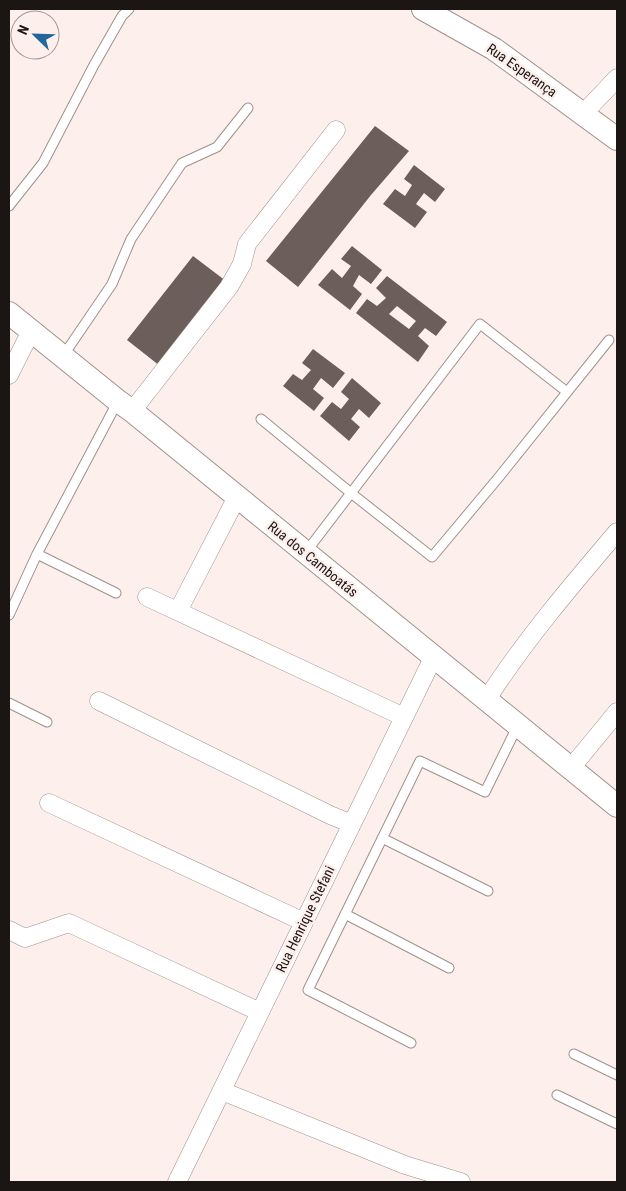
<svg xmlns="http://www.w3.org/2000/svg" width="626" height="1191" font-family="'Roboto Condensed',sans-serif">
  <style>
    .building { fill: #6c5e5a; fill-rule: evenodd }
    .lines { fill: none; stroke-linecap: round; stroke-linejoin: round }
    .service-casing { stroke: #9f908c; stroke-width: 11 }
    .minor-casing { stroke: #9f908c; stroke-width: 19 }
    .tertiary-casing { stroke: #9f908c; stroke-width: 24 }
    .service { stroke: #fff; stroke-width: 9 }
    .minor { stroke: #fff; stroke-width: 18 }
    .tertiary { stroke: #fff; stroke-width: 22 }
    .labels { text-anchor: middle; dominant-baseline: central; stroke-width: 5; stroke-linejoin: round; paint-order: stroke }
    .street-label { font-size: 14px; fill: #1b1514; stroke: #fdf0ec }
  </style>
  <rect width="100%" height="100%" fill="#fdf0ec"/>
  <path class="building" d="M375,126L409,151L371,195L298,287L266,261Z
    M414,165L445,189L435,202L424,193L416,204L427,212L415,228L383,204L395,189L405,196L412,185L404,179Z
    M352,246L382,270L371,284L359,275L353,286L362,294L350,310L318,285L332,269L342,278L351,266L341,259Z
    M193,256L226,281L160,366L127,340Z
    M387,276L447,322L436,336L425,328L418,336L429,346L418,362L356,313L367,299L377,306L386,298L376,288ZM397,306L416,321L409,329L389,314Z
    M313,349L345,373L333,388L321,378L313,389L324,398L314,411L283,386L293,374L302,380L311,370L302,363Z
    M352,378L381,403L369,418L359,409L351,419L360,427L349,441L320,416L332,402L341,409L349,399L341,392Z"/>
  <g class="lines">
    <g class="service-casing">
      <path id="service" d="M9,206L43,163L94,65L122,16L129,9
        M63,356L112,284L131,239L182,163L217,147L248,108
        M261,419L351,493L432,557L499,477L609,340
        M306,552L480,324L567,392
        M37,554L116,593
        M9,615L37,554L118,401
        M9,703L47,722
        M382,838L488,891
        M345,914L449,968
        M411,1043L308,990L420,761L485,792L518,725
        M574,1054L617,1075
        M557,1095L617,1124"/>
    </g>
    <g class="minor-casing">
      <path id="minor" d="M583,114L617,78
        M9,375L31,331
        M132,411L229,287L242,264L247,244L336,130
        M147,597L404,717
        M178,611L237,497
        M487,699C525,640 571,586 617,532
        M99,701L330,815L352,824
        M571,768L617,712
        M49,803L304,922
        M9,930L25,938L69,923L260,1012
        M222,1091L405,1165L461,1182
        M177,1182L434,656"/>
    </g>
    <g class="tertiary-casing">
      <path id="tertiary" d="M423,9L494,49L617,139
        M9,313L118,401L132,411L617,806"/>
    </g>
    <use href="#service" class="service"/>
    <use href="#minor" class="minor"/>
    <use href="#tertiary" class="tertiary"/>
  </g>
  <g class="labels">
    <g class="street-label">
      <text transform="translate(522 70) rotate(35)">Rua Esperança</text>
      <text transform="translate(313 559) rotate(39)">Rua dos Camboatás</text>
      <text transform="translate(305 919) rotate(-64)">Rua Henrique Stefani</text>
    </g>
  </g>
  <rect width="626" height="1191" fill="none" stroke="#1b1514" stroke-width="20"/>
  <g transform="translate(35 35) rotate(293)"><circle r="24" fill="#fdf0ec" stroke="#a39896"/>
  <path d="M0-4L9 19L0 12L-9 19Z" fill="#21679b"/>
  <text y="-8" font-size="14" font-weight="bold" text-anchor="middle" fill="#1b1514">N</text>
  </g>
</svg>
